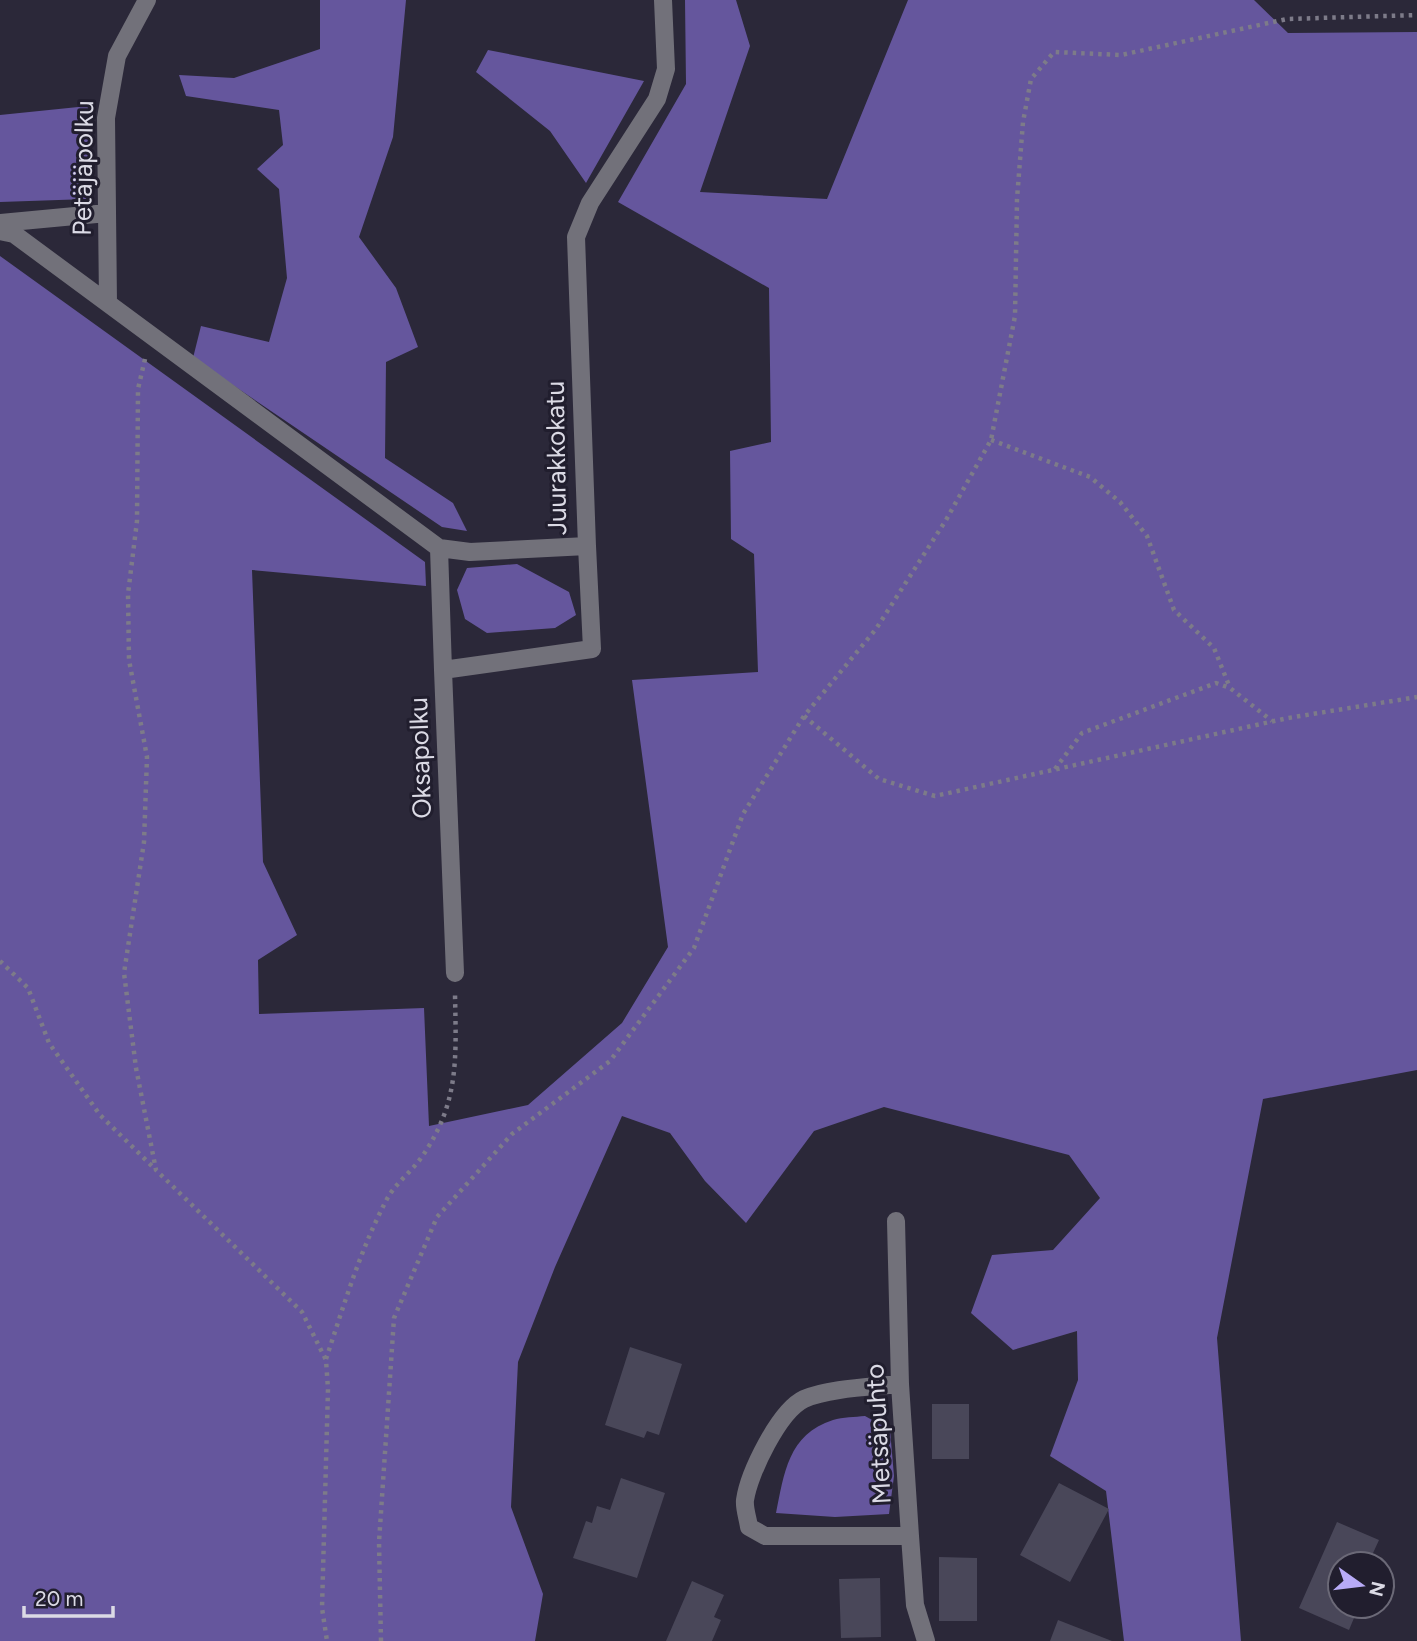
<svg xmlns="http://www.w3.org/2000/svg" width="1417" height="1641" font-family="Figtree,sans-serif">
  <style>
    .forest { fill: #65569d }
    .building { fill: #494759 }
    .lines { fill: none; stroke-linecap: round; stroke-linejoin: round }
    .path { stroke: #7d7b89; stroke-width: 4.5; stroke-dasharray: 3.5 5; stroke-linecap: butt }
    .minor { stroke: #72717a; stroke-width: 18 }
    .labels { text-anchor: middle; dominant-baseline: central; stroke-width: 6; stroke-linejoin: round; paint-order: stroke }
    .street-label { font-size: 26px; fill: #dbdae5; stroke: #211e2e }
  </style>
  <rect width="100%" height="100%" fill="#2b2839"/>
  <path class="forest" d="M320,0H406L393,137L359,237L396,288L418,347L386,362L385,458L453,503L467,531L442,527L193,358L201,326L269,342L287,278L279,189L257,169L283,145L279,110L186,96L179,75L234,78L320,49Z
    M685,0H736L750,46L700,192L827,199L908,0H1254L1288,33L1417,32V1070L1263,1099L1217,1338L1241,1641H1124L1106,1491L1050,1456L1078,1380L1077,1331L1013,1350L971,1313L992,1255L1053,1250L1100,1198L1069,1155L884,1107L814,1131L746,1223L705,1181L670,1133L622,1116L555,1267L518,1362L511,1507L543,1594L535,1641H0V256L425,562L426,586L252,570L263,862L297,935L258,960L259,1014L424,1008L429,1126L528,1105L622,1023L668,947L632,680L758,672L754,554L731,539L730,451L771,442L769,288L618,202L686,84Z
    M488,50L644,81L586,183L550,131L476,72Z
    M88,106V199L0,202V115Z
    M517,564L569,592L576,615L555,628L487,633L465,619L457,590L467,568Z
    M865,1416L890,1430L894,1476L889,1514L835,1517L776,1513C784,1474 788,1434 833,1420C843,1417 855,1417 865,1416Z"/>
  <path class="building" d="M630,1347L682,1364L659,1435L647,1431L644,1438L605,1425Z
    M932,1404H969V1459H932Z
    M621,1478L665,1493L637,1578L573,1558L586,1521L592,1523L597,1506L610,1510Z
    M1059,1483L1109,1509L1070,1582L1020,1555Z
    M1337,1522L1379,1540L1368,1564H1340V1606H1359L1349,1630L1299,1608Z
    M939,1557L977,1558V1621H939Z
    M880,1578L881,1637L841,1638L839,1579Z
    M692,1581L724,1595L714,1617L721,1620L712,1641H666Z
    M1058,1620L1112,1641H1050Z"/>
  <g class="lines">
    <path class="path" d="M145,359L138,389L137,521L128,594L129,660L147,757L144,842L124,973L136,1068L156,1170L302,1312L326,1360L328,1389L322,1608L327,1641
      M991,440L1090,477L1120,502L1147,536L1174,610L1214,648L1230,688
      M804,716L879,779L935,796L1288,718L1417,697
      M1055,769L1082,733L1216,683L1230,688L1272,721
      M0,961L28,988L49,1043L100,1115L155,1169
      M326,1359C344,1305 360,1250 387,1199C395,1184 411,1172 421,1158C460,1103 456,1057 455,994
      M381,1641L379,1542L394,1318L437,1217L512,1134L610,1061L694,948L743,814L804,716L876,629L946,520L991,440L1015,316L1017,199L1023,122L1031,79L1054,52L1121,55L1287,19L1417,15"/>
    <path class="minor" d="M0,223L107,213
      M0,231L14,234L439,548L470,552L587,546L576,237L590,203L657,99L666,69L663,0
      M108,303L106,118L117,56L147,0
      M439,548L443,670
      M455,973L443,670L592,649L587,546
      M896,1221L900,1384L910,1536L915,1605L926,1641
      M900,1384C873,1387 828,1388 804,1399C779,1411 749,1473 745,1500C744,1508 748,1519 749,1527L765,1536H910"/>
  </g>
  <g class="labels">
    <g class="street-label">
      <text transform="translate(83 168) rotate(-89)">Petäjäpolku</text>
      <text transform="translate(556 458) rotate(-91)">Juurakkokatu</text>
      <text transform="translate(420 758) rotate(-92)">Oksapolku</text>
      <text transform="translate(878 1434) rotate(-93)">Metsäpuhto</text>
    </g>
  </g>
  <g transform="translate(1361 1585) rotate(104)"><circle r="33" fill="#211e2e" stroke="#6b6977" stroke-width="2"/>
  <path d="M0-5L12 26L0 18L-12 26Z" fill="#b8abf7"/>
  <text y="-10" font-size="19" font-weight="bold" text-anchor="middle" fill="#dbdae5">N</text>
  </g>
  <path d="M24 1606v10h89v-10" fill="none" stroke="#dbdae5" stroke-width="3.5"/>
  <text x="35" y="1606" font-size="21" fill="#dbdae5" stroke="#211e2e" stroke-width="5" paint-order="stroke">20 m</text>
</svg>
